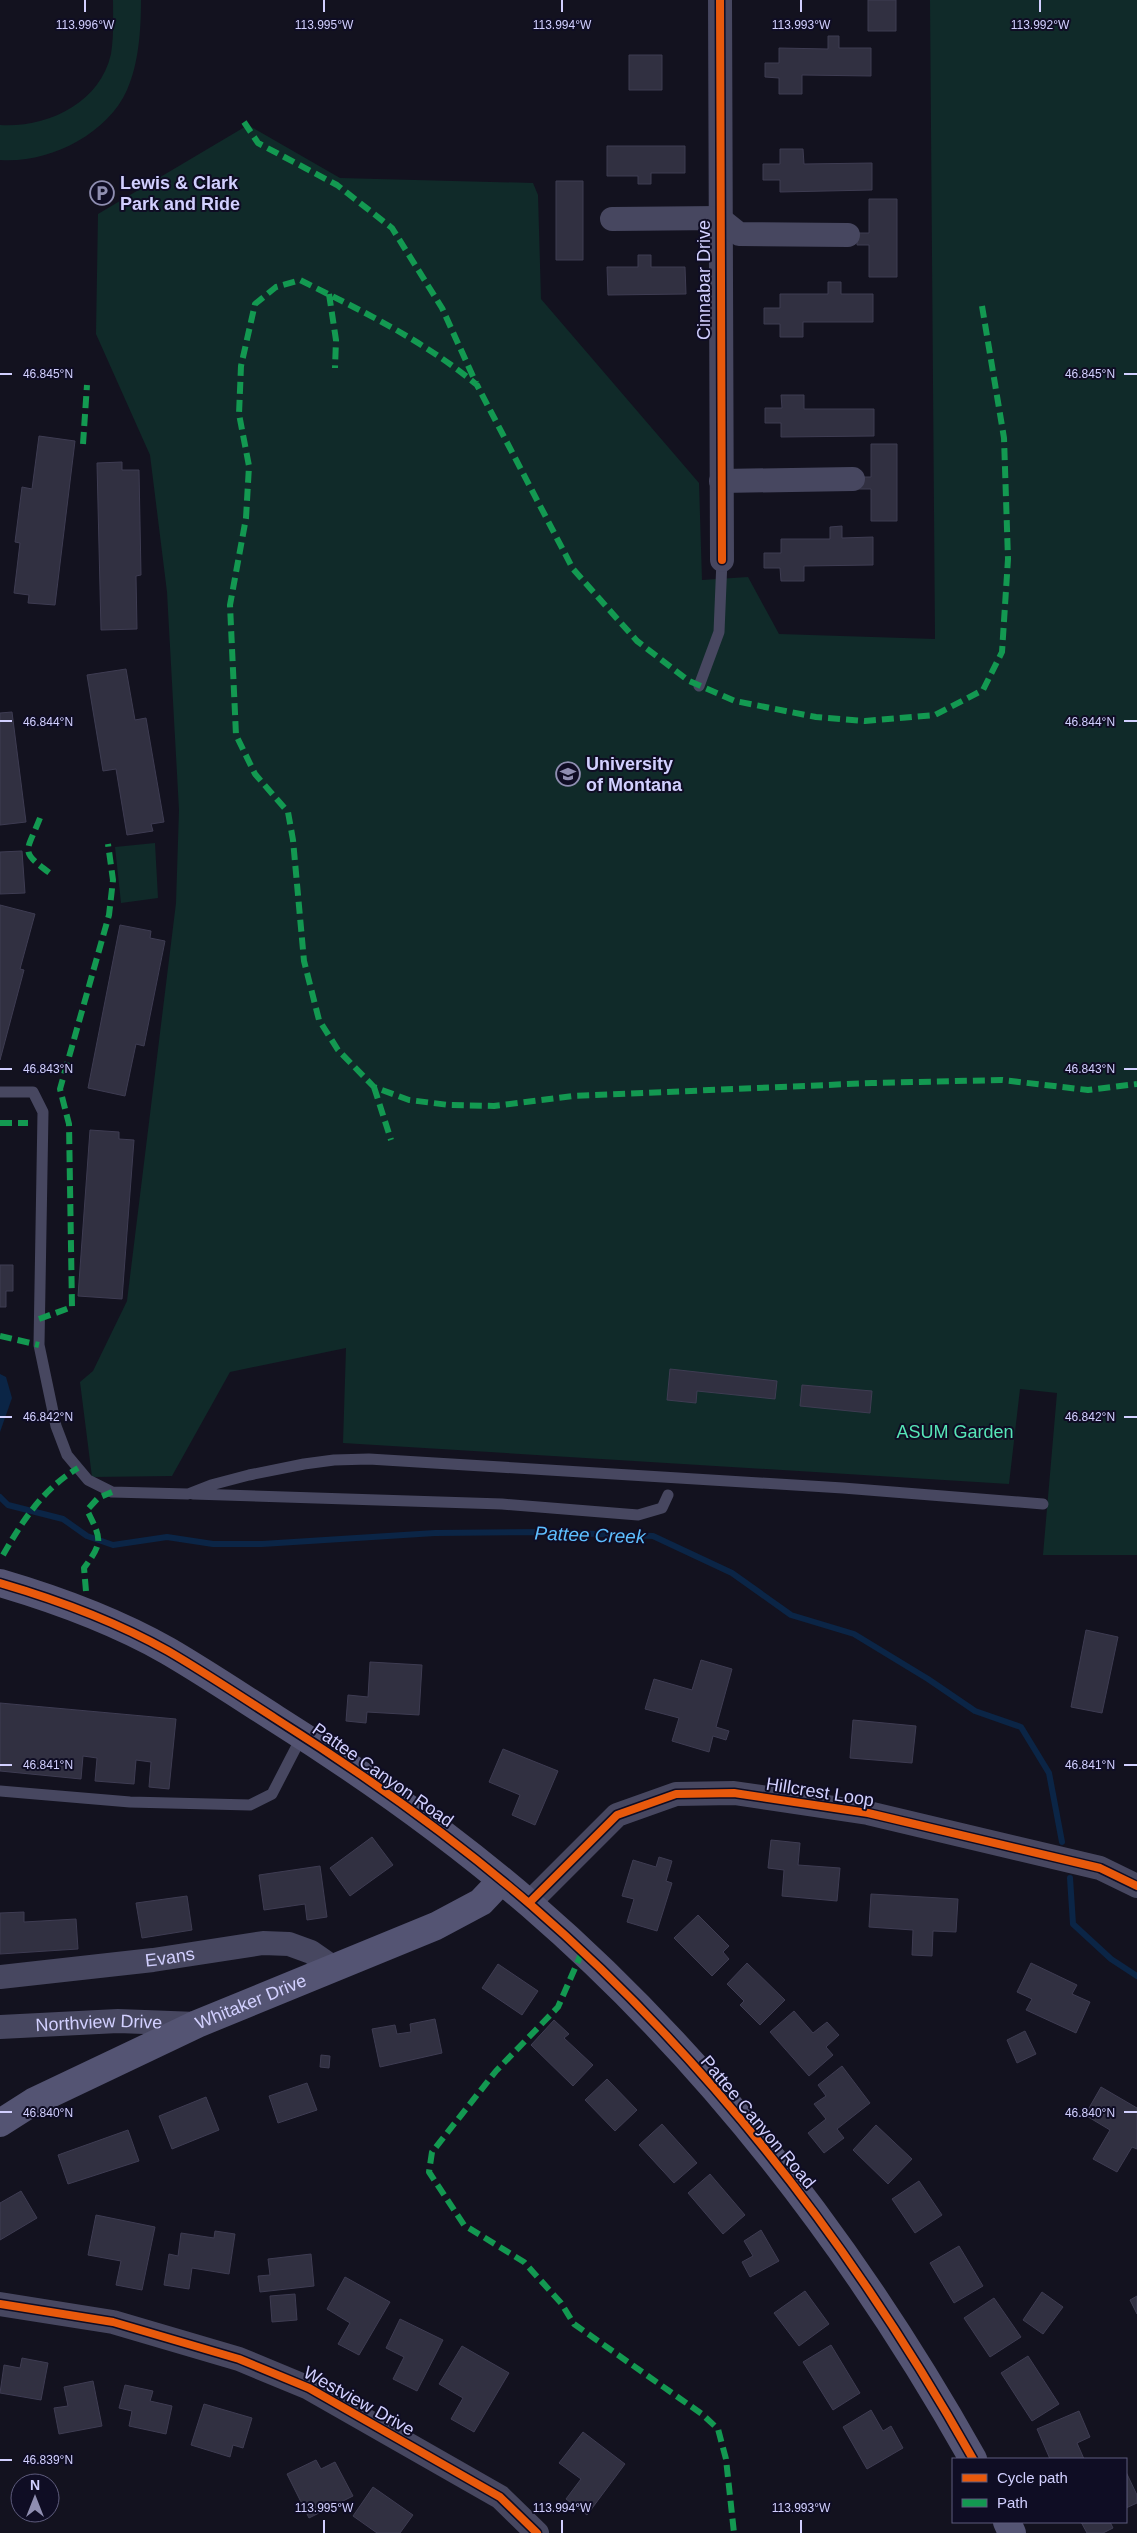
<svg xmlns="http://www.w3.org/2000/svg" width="1137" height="2533" font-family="Helvetica,sans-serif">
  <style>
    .green { fill: #102a29 }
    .water { fill: #0b2546 }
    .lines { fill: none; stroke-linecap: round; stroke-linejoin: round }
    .stream { stroke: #0b2546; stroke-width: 6 }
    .building { fill: #313041; stroke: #3e3c52 }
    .lane { stroke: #474760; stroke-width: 11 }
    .street { stroke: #474760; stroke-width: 24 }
    .secondary { stroke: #545473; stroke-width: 28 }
    .quiet { stroke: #139951; stroke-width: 6; stroke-dasharray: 12 6; stroke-linecap: butt }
    .cycleway-casing { stroke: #0f0d24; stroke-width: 11 }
    .cycleway { stroke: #e8590c; stroke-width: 8 }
    .ticks { fill: none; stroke: #d2d0ff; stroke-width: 2 }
    .labels { text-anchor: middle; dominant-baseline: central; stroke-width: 4; stroke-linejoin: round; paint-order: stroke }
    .poi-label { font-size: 18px; font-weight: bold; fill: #d2d0ff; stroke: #0f0d24; text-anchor: start }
    .street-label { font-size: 18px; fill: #d2d0ff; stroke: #0f0d24 }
    .park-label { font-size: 18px; fill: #56e5b7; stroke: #0f0d24 }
    .water-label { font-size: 19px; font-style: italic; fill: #5ebfff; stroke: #0f0d24 }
    .ticks-label { font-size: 12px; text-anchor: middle; fill: #d2d0ff; stroke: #0f0d24; stroke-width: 4; stroke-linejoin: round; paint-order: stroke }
  </style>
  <rect width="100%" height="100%" fill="#13121f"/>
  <path class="green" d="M113,0H141C141,29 139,63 127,90C107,135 47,164 0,160V125C46,128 100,104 111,54C114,36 113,18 113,0Z
    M930,0H1137V1555H1043L1057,1393L1020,1389L1009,1484L343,1443L346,1348L230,1372L172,1476L92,1477L80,1382L93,1371L127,1301L176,903L179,810L167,592L150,455L96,334L98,214L248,125L340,178L533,183L538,195L541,299L699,483L702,580L748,577L779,634L935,639Z
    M155,843L158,898L121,903L115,847Z"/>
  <path class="water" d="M0,1374L6,1377L12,1398L0,1432Z"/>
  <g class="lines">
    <path class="stream" d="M0,1497L8,1505L63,1519L87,1536L113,1545L167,1537L213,1544H262L435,1533L543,1532L653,1536L732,1573L791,1615L854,1634L928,1679L975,1711L1021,1727L1049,1773L1062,1842
      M1070,1878L1073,1924L1111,1959L1137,1976"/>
  </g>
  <path class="building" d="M868,0H896V31H868Z
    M828,36H839V48H871V76L802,75V94H779V78L765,77V63H779V48L828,49Z
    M629,55H662V90H629Z
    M607,146H685V173H651V184H638V176H607Z
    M780,149H803L804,164L872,163V190L780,192V180H763V164H780Z
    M556,181H583V260H556Z
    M869,199H897V277H869V245H857V233H869Z
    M638,255H651V267H685L686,294L608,295L607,267H638Z
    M828,282H841V294H873V322H803V337H780V324H764V308H780V294H828Z
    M781,395H804V409H874V436L781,437V423H765V408H782Z
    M39,436L75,441L55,605L28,603L29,595L14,593L20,543L15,542L22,487L32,489Z
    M871,444H897V521H871V489H858V477H871Z
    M122,462V470H139L141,575L136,576L137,629L101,630L97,463Z
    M842,526V538L873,537V565L804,566V581H781L780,568H764V553H781V539H830V527Z
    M126,669L135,720L146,718L164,822L151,824L153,831L127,835L116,769L103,771L87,675Z
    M12,712L26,822L0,825V713Z
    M22,851L25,893L0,894V852Z
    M0,905L35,914L20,969L24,970L0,1060Z
    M120,925L151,931L150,938L165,941L144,1046L136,1044L125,1096L88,1088Z
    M90,1130L119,1132V1139L134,1140L122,1299L78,1296Z
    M0,1265H13V1291H6V1307H0Z
    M670,1369L777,1381L775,1399L697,1391L696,1403L667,1400Z
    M802,1385L872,1391L870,1413L800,1406Z
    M1086,1630L1118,1637L1102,1713L1071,1707Z
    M701,1660L732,1669L716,1727L729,1731L726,1740L713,1736L709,1752L672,1741L679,1718L645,1709L654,1679L692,1690Z
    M370,1662L422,1665L419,1715L367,1712L366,1723L346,1721L348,1695L368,1697Z
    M0,1703L176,1719L169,1789L149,1787L151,1762L136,1760L134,1784L95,1781L97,1758L83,1756L81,1779L0,1771Z
    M853,1720L916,1726L912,1763L850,1758Z
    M503,1749L558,1771L535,1825L512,1815L520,1795L489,1782Z
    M372,1837L393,1865L350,1896L330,1868Z
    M771,1840L800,1843L798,1865L840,1868L837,1901L782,1896L784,1870L768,1868Z
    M659,1857L672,1861L666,1881L672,1883L657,1931L627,1922L634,1899L622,1896L633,1860L656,1867Z
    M320,1866L327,1917L307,1920L305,1904L264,1910L259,1875Z
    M871,1894L958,1899L956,1932L933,1931L932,1956L912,1955L913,1930L869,1927Z
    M187,1896L192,1930L142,1938L136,1903Z
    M24,1912V1922L76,1919L78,1949L0,1954V1913Z
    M698,1915L729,1946L723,1952L729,1959L712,1976L674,1938Z
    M747,1963L785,2000L760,2025L740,2005L744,2001L727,1984Z
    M1031,1963L1077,1985L1072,1994L1090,2002L1076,2033L1026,2010L1032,1999L1017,1992Z
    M498,1964L538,1991L522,2015L482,1988Z
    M794,2011L813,2033L827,2022L839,2035L826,2047L833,2055L809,2076L770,2032Z
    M435,2019L442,2053L380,2067L372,2029L395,2025L397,2034L411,2032L410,2024Z
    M554,2020L569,2034L564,2038L593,2065L573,2086L531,2045Z
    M1025,2031L1036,2054L1017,2063L1007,2040Z
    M321,2055L330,2056L329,2068L320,2067Z
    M842,2066L870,2103L837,2129L844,2138L824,2153L808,2133L826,2119L814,2104L826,2096L818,2085Z
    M607,2079L637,2110L615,2131L585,2100Z
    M307,2083L317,2110L278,2123L269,2096Z
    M1101,2087L1137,2108V2149L1132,2147L1117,2172L1093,2159L1110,2130L1085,2115Z
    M206,2097L219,2130L172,2149L159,2116Z
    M662,2124L697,2163L674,2183L639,2145Z
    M876,2125L912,2159L888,2184L853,2150Z
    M128,2130L139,2161L68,2184L58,2155Z
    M710,2174L745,2215L723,2234L688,2193Z
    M919,2181L942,2215L915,2233L892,2199Z
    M21,2191L37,2218L0,2240V2203Z
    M96,2215L155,2227L142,2290L116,2285L121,2261L88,2255Z
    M761,2230L779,2261L750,2277L742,2262L753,2256L744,2241Z
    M215,2231L235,2234L229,2274L192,2268L189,2289L164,2285L169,2254L178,2256L181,2233L214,2238Z
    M959,2246L983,2286L954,2303L930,2263Z
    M311,2254L314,2286L260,2292L258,2276L270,2275L268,2259Z
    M345,2277L390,2302L359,2355L338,2344L350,2323L327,2309Z
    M805,2291L829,2324L799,2346L774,2313Z
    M1042,2292L1063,2307L1043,2334L1023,2320Z
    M295,2294L297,2320L272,2322L270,2296Z
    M1137,2296V2314L1130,2300Z
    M994,2298L1021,2337L990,2357L964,2318Z
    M400,2319L443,2340L417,2391L393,2379L404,2357L386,2348Z
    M831,2345L860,2393L833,2410L803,2362Z
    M462,2346L509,2373L474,2432L451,2419L463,2398L439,2384Z
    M1028,2356L1059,2404L1032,2421L1001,2373Z
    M22,2358L48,2363L41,2400L0,2393L4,2365L20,2368Z
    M93,2381L102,2426L59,2434L54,2408L68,2406L64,2387Z
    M125,2385L153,2391L150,2401L172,2406L166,2434L129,2426L132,2411L119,2408Z
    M204,2404L252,2418L243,2448L233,2445L230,2457L191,2445Z
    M871,2410L883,2431L891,2426L903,2448L867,2469L843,2427Z
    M1079,2411L1090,2437L1077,2443L1084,2459H1050L1037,2429Z
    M583,2432L625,2464L587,2515L566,2499L581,2479L559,2463Z
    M316,2460L321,2469L335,2462L353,2496L309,2518L287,2474Z
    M1126,2472L1137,2495V2503L1126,2508Z
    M373,2487L413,2515L400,2533H377L353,2516Z
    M1081,2522H1110L1113,2528L1103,2533H1087Z"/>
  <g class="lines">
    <path class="lane" d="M699,686L719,632L722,560
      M0,1092H33L43,1112L39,1345L56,1426L67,1455L88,1480L112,1492L188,1494L211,1485L249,1475L304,1464L334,1460L369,1459L843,1488L1043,1504
      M193,1494L502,1504L638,1515L662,1508L668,1495
      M0,1791L130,1802L250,1805L272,1794L302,1736"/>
    <g class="street">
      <path d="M720,0L722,560"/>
      <path d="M612,219L719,218L739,234L848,235"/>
      <path d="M721,481L853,479"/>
      <path d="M529,1903L617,1815L676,1794L734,1793L868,1813L1100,1868L1137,1886"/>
      <path id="s1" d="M0,1977L153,1960L263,1943L289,1944L311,1952L334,1968"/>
      <path id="s2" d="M0,2027L118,2021L197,2024"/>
      <path d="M0,2304L113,2322L239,2359L309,2388L500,2497L537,2533"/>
    </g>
    <g class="secondary">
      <path d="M0,1583C58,1600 115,1621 168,1651C204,1672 240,1696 276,1719C365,1775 451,1836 531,1905C710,2060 857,2253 973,2459"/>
      <path id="s3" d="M0,2123L33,2102L197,2024L436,1926L481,1902L500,1882"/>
      <path d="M1007,2522L1012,2533"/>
    </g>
    <path class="quiet" d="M244,122L258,143L337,185L392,228L442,308L476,383
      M329,294L336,340L335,368
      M982,306L1004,438L1008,559L1002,652L983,690L935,715L865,721L816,717L735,701L689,681L637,641L573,569L477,385C423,340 362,311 300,280L276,287L255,304L241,366L239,414L249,466L246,518L230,605L236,735L255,774L288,812L293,840L304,961L319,1020L338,1050L374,1087L409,1100L449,1105L494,1106L574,1096L872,1083L1002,1080L1088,1090L1137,1084
      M83,444L87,385
      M40,818C26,854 19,850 51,874
      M374,1087L391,1140
      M0,1123H28
      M39,1319L72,1307L69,1124L60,1089L109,915L113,880L108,844
      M0,1336L39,1345
      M3,1555C23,1520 43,1489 78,1468
      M86,1591L84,1568C104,1541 101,1539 87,1510L98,1498L112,1492
      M582,1952L558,2007L496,2071L432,2152L429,2172L464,2225L524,2262L561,2303L574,2324L702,2414L718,2429L726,2459L734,2533"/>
    <g class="cycleway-casing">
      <path id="cycleway" d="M720,0L722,560
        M0,1583C58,1600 115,1621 168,1651C204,1672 240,1696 276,1719C365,1775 451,1836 531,1905C710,2060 857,2253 973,2459
        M529,1903L617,1815L676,1794L734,1793L868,1813L1100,1868L1137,1886
        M0,2304L113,2322L239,2359L309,2388L500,2497L537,2533"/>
    </g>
    <use href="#cycleway" class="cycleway"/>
  </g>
  <path class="ticks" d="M85,0V12M324,0V12M562,0V12M801,0V12M1040,0V12M0,374H12M1124,374H1137M0,721H12M1124,721H1137M0,1069H12M1124,1069H1137M0,1417H12M1124,1417H1137M0,1765H12M1124,1765H1137M0,2112H12M1124,2112H1137M0,2460H12M324,2520V2533M562,2520V2533M801,2520V2533"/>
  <defs>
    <g id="parking-ring" transform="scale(1.25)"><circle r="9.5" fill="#0f0d24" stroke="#8f8eb1" stroke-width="1.5"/><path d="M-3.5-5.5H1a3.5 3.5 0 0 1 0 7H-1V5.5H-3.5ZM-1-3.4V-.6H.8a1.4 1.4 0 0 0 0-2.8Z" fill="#8f8eb1"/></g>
    <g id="university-ring" transform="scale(1.25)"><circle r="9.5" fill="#0f0d24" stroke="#8f8eb1" stroke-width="1.5"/><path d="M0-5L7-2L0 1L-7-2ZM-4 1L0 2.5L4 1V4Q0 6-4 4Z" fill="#8f8eb1"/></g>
  </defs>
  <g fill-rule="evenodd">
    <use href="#parking-ring" x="102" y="193"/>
    <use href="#university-ring" x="568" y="774"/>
  </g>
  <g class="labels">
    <g class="poi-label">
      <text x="120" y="183">Lewis &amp; Clark<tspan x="120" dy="21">Park and Ride</tspan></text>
      <text x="586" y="764">University<tspan x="586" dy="21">of Montana</tspan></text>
    </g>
    <g class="street-label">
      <text transform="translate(704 280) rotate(-90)">Cinnabar Drive</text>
      <text transform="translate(383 1775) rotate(35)">Pattee Canyon Road</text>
      <text transform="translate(820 1792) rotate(9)">Hillcrest Loop</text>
      <text stroke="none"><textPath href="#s1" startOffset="171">Evans</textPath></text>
      <text stroke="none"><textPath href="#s3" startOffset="279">Whitaker Drive</textPath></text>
      <text stroke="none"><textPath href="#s2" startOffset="99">Northview Drive</textPath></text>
      <text transform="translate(758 2122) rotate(50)">Pattee Canyon Road</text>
      <text transform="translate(359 2401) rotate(29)">Westview Drive</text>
    </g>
    <g class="park-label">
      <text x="955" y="1432">ASUM Garden</text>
    </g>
    <g class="water-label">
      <text transform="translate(590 1535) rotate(2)">Pattee Creek</text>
    </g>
  </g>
  <g class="ticks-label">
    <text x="85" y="29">113.996°W</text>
    <text x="324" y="29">113.995°W</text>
    <text x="562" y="29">113.994°W</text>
    <text x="801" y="29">113.993°W</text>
    <text x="1040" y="29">113.992°W</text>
    <text x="48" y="378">46.845°N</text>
    <text x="1090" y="378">46.845°N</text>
    <text x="48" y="726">46.844°N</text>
    <text x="1090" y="726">46.844°N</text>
    <text x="48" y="1073">46.843°N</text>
    <text x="1090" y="1073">46.843°N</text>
    <text x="48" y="1421">46.842°N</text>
    <text x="1090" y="1421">46.842°N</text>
    <text x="48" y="1769">46.841°N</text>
    <text x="1090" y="1769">46.841°N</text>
    <text x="48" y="2117">46.840°N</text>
    <text x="1090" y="2117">46.840°N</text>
    <text x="48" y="2464">46.839°N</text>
    <text x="324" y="2512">113.995°W</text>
    <text x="562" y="2512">113.994°W</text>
    <text x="801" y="2512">113.993°W</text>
  </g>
  <rect x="952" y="2458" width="175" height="65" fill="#0f0d24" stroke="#5d5b7c"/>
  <rect x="962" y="2474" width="25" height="8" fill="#e8590c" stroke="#5d5b7c"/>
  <text x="997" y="2483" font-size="15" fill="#d2d0ff">Cycle path</text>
  <rect x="962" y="2499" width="25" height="8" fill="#139951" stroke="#5d5b7c"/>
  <text x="997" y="2508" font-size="15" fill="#d2d0ff">Path</text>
  <g transform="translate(35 2498)"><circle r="24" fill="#0f0d24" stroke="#5d5b7c"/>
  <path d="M0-4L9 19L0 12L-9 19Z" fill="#8f8eb1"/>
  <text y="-8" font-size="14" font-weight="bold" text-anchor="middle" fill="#d2d0ff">N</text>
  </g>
</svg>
